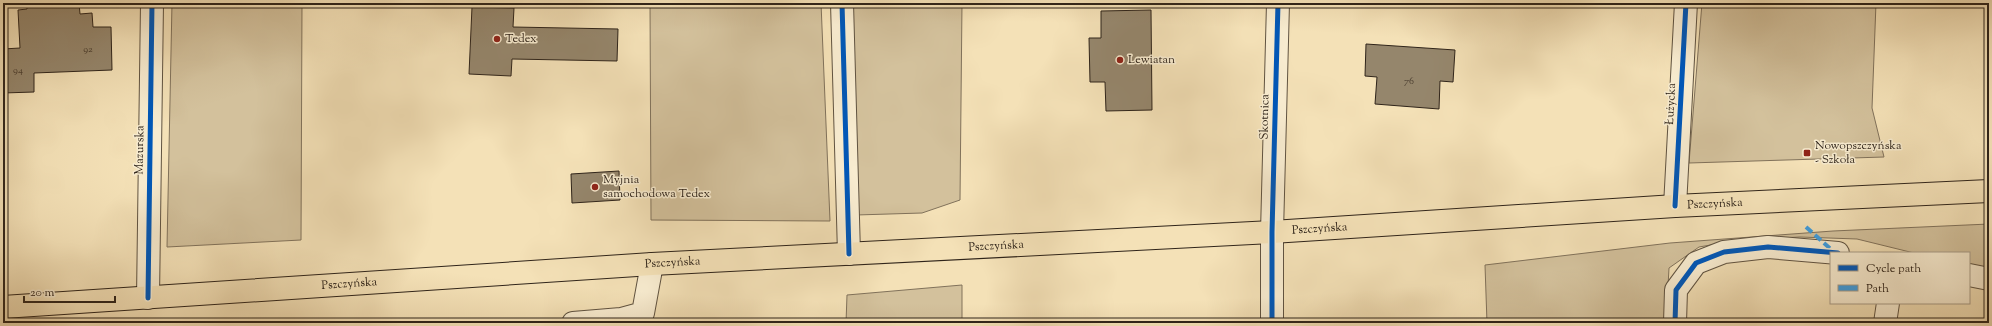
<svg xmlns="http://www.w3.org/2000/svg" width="1992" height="326" font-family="'Sorts Mill Goudy',serif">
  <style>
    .green { fill: #d3c19c; stroke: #81725b }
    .building { fill: #95866c; stroke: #2f241a }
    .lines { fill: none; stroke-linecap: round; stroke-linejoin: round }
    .minor-casing { stroke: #605341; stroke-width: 24 }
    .major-casing { stroke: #2f241a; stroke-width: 24 }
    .minor { stroke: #f8ecd0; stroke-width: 22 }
    .major { stroke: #f4e1b7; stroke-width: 22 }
    .quiet { stroke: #3d9cdf; stroke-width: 4; stroke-dasharray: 8 4; stroke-linecap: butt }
    .cycleway-casing { stroke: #f8ecd0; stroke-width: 8 }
    .cycleway { stroke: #0057b8; stroke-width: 5 }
    .poi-dot { fill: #8f2418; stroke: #f8ecd0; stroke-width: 1.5 }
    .labels { text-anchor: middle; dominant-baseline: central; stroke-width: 3; stroke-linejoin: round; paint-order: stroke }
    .number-label { font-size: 10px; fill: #483c2e }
    .poi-label { font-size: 12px; fill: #2f241a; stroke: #f8ecd0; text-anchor: start }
    .street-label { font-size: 12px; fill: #2f241a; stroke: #f8ecd0 }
  </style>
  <rect width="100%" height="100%" fill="#f4e1b7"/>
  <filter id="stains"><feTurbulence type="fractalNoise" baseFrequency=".005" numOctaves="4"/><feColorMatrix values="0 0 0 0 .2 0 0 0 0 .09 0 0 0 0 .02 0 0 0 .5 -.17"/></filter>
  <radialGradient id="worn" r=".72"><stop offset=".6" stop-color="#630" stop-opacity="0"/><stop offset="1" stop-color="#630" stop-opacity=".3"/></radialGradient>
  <path class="green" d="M172,3H302L301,240L167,247Z
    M650,3H821L830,221L651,220Z
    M852,3H962L960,200L922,213L856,215Z
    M1702,3H1876L1872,108L1884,157L1689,163Z
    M1989,224V269L1969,265V253H1914L1857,239L1800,237L1739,240L1699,247L1669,268L1666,323H1487L1485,265L1670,243L1833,231Z
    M962,285V323H846L847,295Z"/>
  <path class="building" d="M27,3H79L80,14L92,13L93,27H111L112,70L34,73V92L3,93V49L20,48L18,10L27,9Z
    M472,7L514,8L513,27L618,29L617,61L512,59L511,76L469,74Z
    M1151,10L1152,110L1106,111L1105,82H1090L1089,38H1101V11Z
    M1366,44L1455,50L1453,82L1440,81L1439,109L1375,104L1377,77L1365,76Z
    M619,171L620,200L572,203L571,174Z"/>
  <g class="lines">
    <g class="minor-casing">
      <path id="minor" d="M842,3L849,254
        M1675,206L1686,3
        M1969,275L1989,279
        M148,298L152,3
        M573,323L621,319L643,313L652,264
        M1272,323V232L1278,3
        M1675,323L1676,290L1696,263L1724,252L1768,247L1838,253
        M1885,323L1888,303"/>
    </g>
    <g class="major-casing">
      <g id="major">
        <path id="s1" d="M3,307L652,264L1272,232L1675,206L1989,191"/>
      </g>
    </g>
    <use href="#minor" class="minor"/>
    <use href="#major" class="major"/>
    <path class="quiet" d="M1806,227L1834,252"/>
    <g class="cycleway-casing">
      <path id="cycleway" d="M842,3L849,254
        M1675,206L1686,3
        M148,298L152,3
        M1272,323V232L1278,3
        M1675,323L1676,290L1696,263L1724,252L1768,247L1838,253"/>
    </g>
    <use href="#cycleway" class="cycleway"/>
  </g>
  <g class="poi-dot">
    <circle cx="497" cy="39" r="4"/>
    <circle cx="1120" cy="60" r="4"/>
    <rect x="1803" y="149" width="8" height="8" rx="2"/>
    <circle cx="595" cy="187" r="4"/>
  </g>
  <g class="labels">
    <g class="number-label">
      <text x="88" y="49">92</text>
      <text x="18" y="70">94</text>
      <text x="1409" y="81">76</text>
    </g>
    <g class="poi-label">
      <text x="505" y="39">Tedex</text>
      <text x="1128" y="60">Lewiatan</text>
      <text x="1815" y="146">Nowopszczyńska<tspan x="1815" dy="14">- Szkoła</tspan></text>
      <text x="603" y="180">Myjnia<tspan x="603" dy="14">samochodowa Tedex</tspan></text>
    </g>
    <g class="street-label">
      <text transform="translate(1671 104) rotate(-87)">Łużycka</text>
      <text transform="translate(1265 117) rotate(-89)">Skotnica</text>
      <text transform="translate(140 150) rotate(-89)">Mazurska</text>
      <text stroke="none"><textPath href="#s1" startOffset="1715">Pszczyńska</textPath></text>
      <text stroke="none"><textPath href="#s1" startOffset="1319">Pszczyńska</textPath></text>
      <text stroke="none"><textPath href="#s1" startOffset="995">Pszczyńska</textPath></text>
      <text stroke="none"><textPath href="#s1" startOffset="671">Pszczyńska</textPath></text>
      <text stroke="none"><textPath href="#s1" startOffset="347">Pszczyńska</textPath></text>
    </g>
  </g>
  <rect width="1992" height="326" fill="none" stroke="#f4e1b7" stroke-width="16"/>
  <rect x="4" y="4" width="1984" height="318" fill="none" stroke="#2f241a" stroke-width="2"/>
  <rect x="8" y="8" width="1976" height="310" fill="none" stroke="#2f241a"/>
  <rect x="1830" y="252" width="140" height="52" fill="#f8ecd0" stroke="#a89c87"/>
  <rect x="1838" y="265" width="20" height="6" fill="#0057b8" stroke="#a89c87"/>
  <text x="1866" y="272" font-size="12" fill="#2f241a">Cycle path</text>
  <rect x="1838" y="285" width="20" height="6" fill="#3d9cdf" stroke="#a89c87"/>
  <text x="1866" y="292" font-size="12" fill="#2f241a">Path</text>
  <path d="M24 296v6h91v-6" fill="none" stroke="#2f241a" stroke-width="2"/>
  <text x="30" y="296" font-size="12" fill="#2f241a" stroke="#f8ecd0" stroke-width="3" paint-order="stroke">20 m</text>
  <rect width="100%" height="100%" filter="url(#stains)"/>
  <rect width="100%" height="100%" fill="url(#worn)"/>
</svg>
